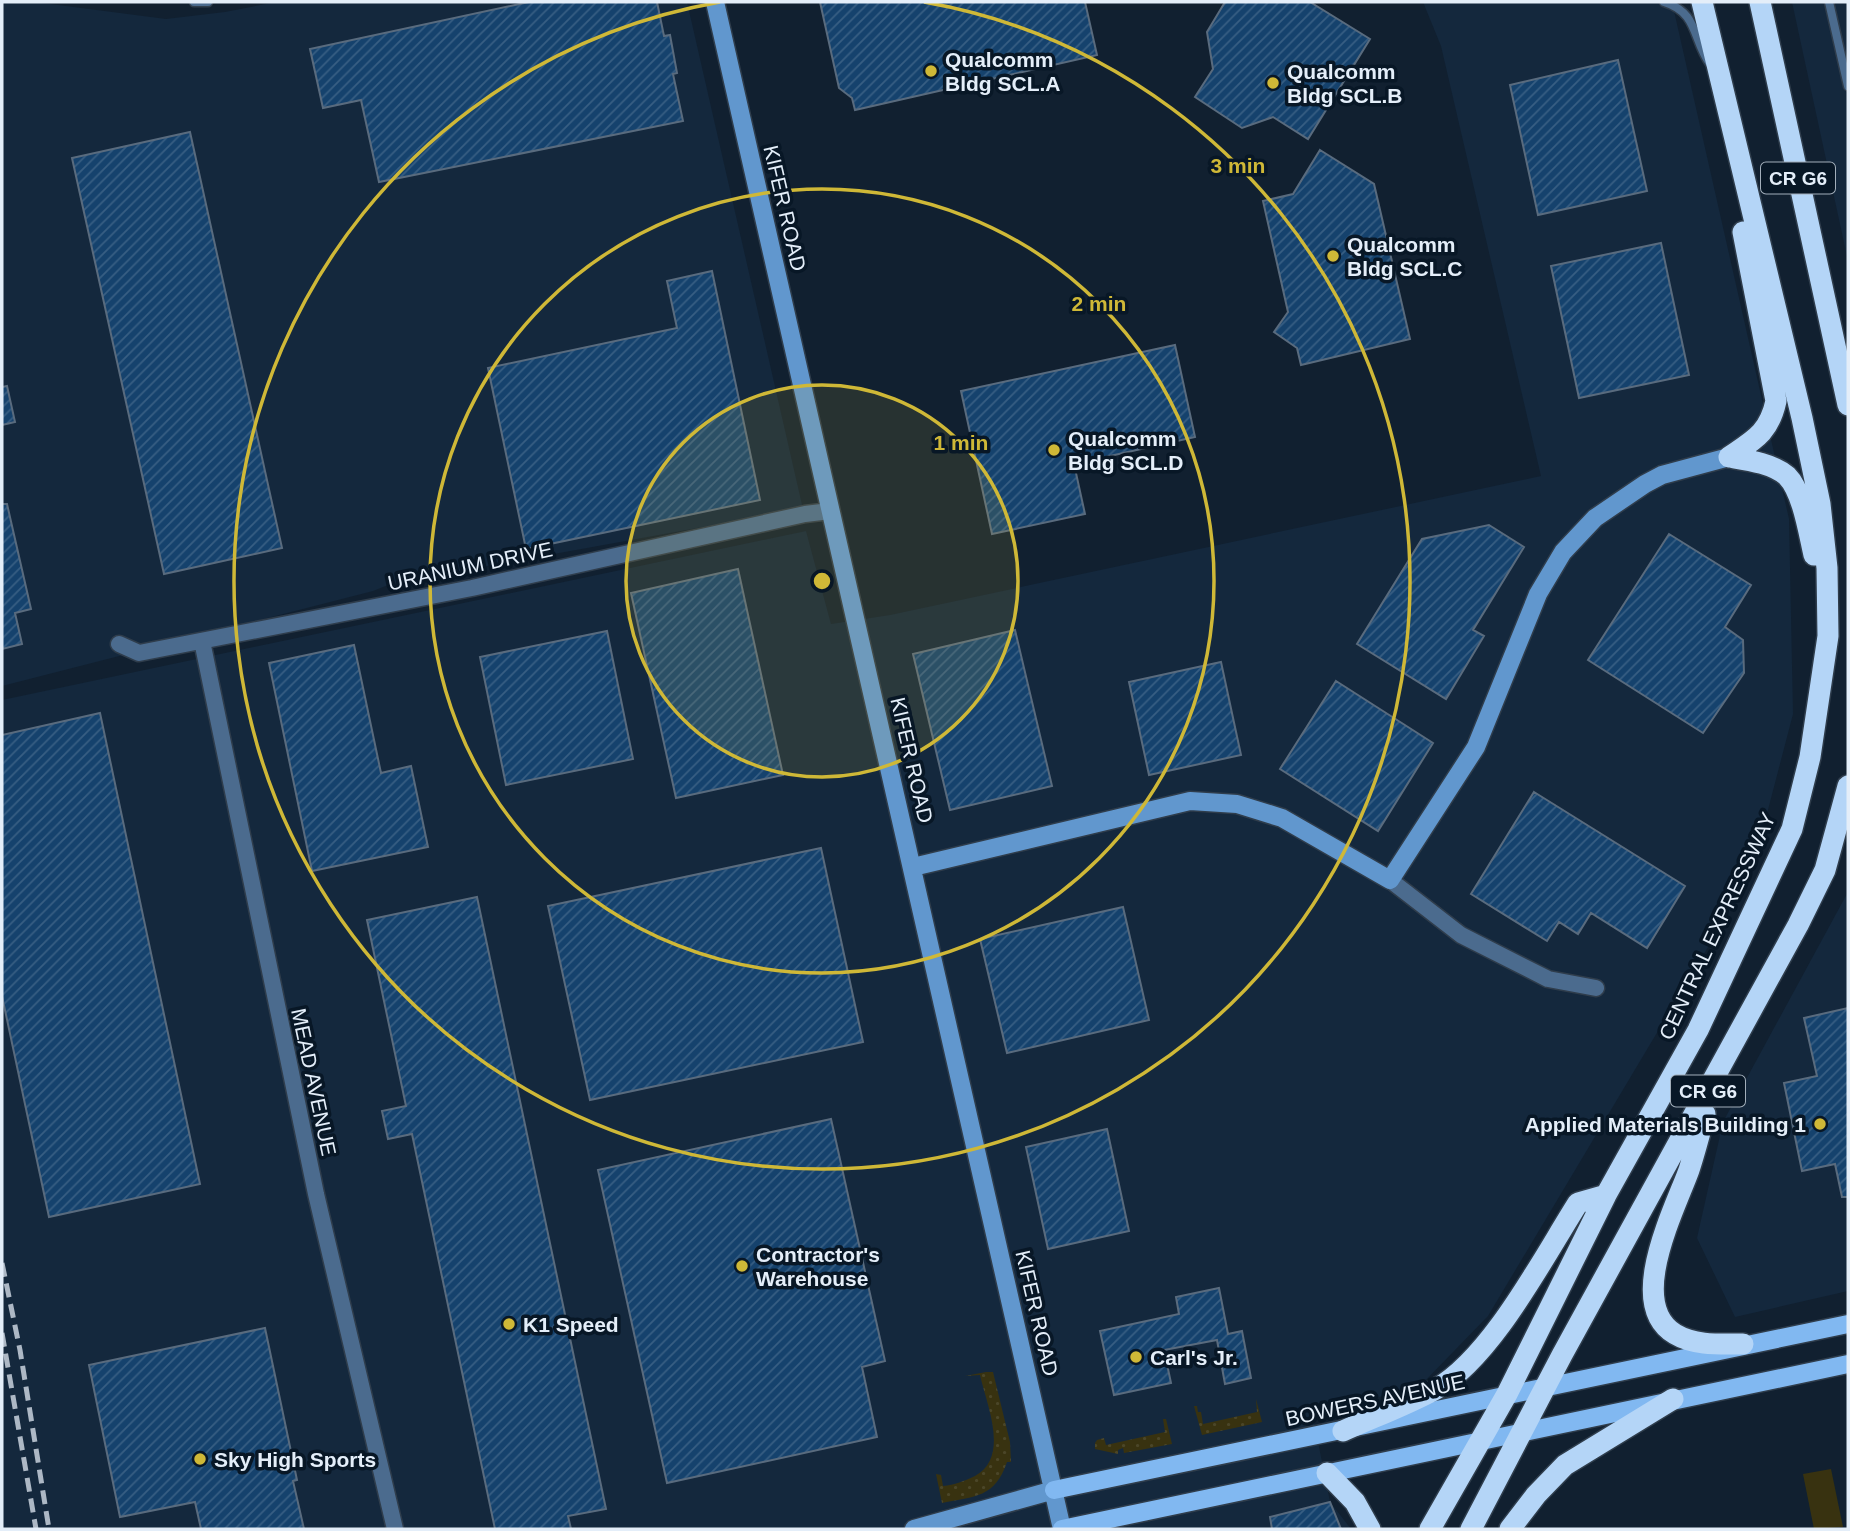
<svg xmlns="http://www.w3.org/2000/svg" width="1850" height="1531" font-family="Helvetica,sans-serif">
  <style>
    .built { fill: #14283d }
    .grass { fill: url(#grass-dots) }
    .pitch { fill: #383210 }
    .building { fill: url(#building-hatch); stroke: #596b7e; stroke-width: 2 }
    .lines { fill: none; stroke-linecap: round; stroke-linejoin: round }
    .lane-casing { stroke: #2f3d4c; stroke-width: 11 }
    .street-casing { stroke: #2f3d4c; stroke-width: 19 }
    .secondary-casing { stroke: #2f3d4c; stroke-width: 21 }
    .primary-casing { stroke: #2f3d4c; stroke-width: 21 }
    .highway-casing { stroke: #2f3d4c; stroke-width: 24 }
    .lane { stroke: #4b6b8e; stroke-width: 8 }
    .street { stroke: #4b6b8e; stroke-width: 16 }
    .secondary { stroke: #6197ce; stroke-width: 18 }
    .primary { stroke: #81b8f1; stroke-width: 18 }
    .highway { stroke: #b4d5f7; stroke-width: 21 }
    .rail { stroke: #adb8c5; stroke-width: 5; stroke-dasharray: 14 7; stroke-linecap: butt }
    .ring { fill: none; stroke: #cfb837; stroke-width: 3.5 }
    .poi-dot { fill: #cfb837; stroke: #081726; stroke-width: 2.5 }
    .labels { text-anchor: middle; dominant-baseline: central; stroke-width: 7; stroke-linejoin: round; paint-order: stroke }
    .shield { fill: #081726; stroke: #a2aeba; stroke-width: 2 }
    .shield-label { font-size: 19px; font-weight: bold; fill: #e4eef9 }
    .poi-label { font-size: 21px; font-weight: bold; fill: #e4eef9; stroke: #081726; text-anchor: start }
    .street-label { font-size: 21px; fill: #e4eef9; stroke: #081726 }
    .centre { fill: #cfb837; stroke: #081726; stroke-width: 3.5 }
    .ring-label { font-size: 21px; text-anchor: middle; font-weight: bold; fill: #cfb837; stroke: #081726; stroke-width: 7; stroke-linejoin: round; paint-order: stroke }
  </style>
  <defs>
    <pattern id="grass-dots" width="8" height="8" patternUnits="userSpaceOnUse" patternTransform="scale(1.75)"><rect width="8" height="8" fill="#383210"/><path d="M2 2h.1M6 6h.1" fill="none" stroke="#4b4628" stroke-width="1.8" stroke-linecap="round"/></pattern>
    <pattern id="building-hatch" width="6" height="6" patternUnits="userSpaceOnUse" patternTransform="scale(1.75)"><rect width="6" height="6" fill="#15426d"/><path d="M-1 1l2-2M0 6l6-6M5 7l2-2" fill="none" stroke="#375e83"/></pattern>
  </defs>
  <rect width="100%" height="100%" fill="#112030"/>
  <path class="built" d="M2,2H35L166,19L225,12L276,2H687L803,509L393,583L373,591L2,686Z
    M1423,2H1672L1789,519L1793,714L1751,875L1488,1316L1422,1384L1313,1417L1330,1502L1351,1529H2V700L806,531L831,624L890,615L1541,476L1441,46Z
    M1792,2H1848V261Z
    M1848,892V1291L1735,1317L1697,1238L1723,1122Z"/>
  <path class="grass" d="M986,1372H993L1010,1442L1011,1462H1007C995,1498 975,1496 942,1503L936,1474L941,1475L943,1486C954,1485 965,1481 975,1476C1010,1457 987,1406 980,1375L965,1376Z
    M1256,1399L1262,1422L1202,1435L1194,1406H1197L1198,1412H1201L1203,1424L1257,1412Z
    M1163,1419H1166L1172,1444L1124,1453L1123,1448L1118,1450V1454L1095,1449V1443L1097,1440L1104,1438L1106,1445L1165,1432Z"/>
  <path class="pitch" d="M1831,1469L1843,1527L1814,1529L1803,1474Z"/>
  <path class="building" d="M529,2H657L664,36L670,35L677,73L673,74L683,121L379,182L361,100L323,108L310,49Z
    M820,2H1085L1097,55L855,110L852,98L839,88Z
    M1225,2H1310L1370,39L1308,139L1273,117L1242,128L1195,97L1213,69L1207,32Z
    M1618,60L1647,191L1538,215L1510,85Z
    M190,132L282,548L164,574L72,158Z
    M1320,150L1374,184L1410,339L1301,365L1297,348L1274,332L1288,312L1263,201L1293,194Z
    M1661,243L1689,375L1579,398L1551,266Z
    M712,271L760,500L526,549L488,368L677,328L667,281Z
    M1175,345L1195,437L1074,464L1085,514L992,534L961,391Z
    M7,386L15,422L2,425V387Z
    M2,504H7L31,609L15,613L22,644L2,649Z
    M1489,525L1524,547L1473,630L1484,636L1446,699L1357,644L1422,539Z
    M1669,534L1751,585L1725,627L1743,640L1744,673L1703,733L1588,660Z
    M738,569L783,775L676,798L631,593Z
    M1015,630L1052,786L950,810L913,654Z
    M607,631L633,759L506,785L480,657Z
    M354,645L381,773L411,766L428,847L312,871L269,663Z
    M1221,662L1241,755L1149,775L1129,682Z
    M1336,681L1433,743L1378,831L1280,769Z
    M100,713L200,1184L49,1217L2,996V735Z
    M1534,792L1685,886L1647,948L1591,913L1578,934L1559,922L1547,941L1471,894Z
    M821,848L863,1042L590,1100L548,906Z
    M477,897L606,1509L568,1516L571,1529H495L412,1134L388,1139L382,1111L406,1106L367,920Z
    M1123,907L1149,1020L1007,1053L980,939Z
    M1848,1008V1197H1842L1835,1164L1802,1171L1784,1083L1817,1076L1804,1018Z
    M831,1119L885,1361L862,1367L877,1437L667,1483L598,1170Z
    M1107,1129L1129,1231L1048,1249L1026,1147Z
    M1219,1288L1228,1334L1242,1331L1251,1378L1225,1384L1217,1340L1164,1350L1171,1383L1114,1395L1100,1331L1179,1314L1176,1297Z
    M265,1328L297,1480L293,1481L304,1529H201L195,1502L120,1517L89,1365Z
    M1330,1502L1341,1529H1272L1270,1517Z"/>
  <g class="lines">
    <g class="lane-casing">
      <path id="lane" d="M194,2H208
        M1664,2C1699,13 1692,39 1710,64
        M1829,2L1848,86"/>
    </g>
    <g class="street-casing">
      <path id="street" d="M202,641L316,1194L395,1529
        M119,644L139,653L472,588L805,514L830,511
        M1390,880L1461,935L1548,979L1596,988"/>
    </g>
    <g class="secondary-casing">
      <path id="secondary" d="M715,2L1062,1529
        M913,867L1190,801L1237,804L1282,818L1390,880L1476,747L1538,594L1563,552L1595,518L1645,484L1662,475L1729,457
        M914,1529L1054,1490"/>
    </g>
    <g class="primary-casing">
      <path id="primary" d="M1054,1490L1848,1324
        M1062,1529L1848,1364"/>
    </g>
    <g class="highway-casing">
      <path id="highway" d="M1760,2L1848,405
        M1729,457C1747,460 1772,463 1787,476C1803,492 1809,534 1814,555
        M1729,457C1754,440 1769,433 1776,401L1743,232
        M1705,1114C1700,1132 1695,1152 1689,1170C1675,1209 1625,1304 1675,1334C1695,1346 1721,1344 1743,1344
        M1343,1431C1374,1417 1407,1405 1436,1389C1492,1357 1543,1258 1578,1203L1606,1195
        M1327,1473L1355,1502L1370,1529
        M1430,1529L1507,1394L1606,1195L1698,1030L1792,829L1810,757L1828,636L1827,568L1820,504L1802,418L1702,2
        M1471,1529L1562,1355L1798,925L1825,870L1848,786
        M1510,1529L1536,1495L1565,1465L1673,1399"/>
    </g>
    <use href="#lane" class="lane"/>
    <use href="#street" class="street"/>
    <use href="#secondary" class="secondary"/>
    <use href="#primary" class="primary"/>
    <use href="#highway" class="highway"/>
    <path class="rail" d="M2,1263L20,1350L49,1529
      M2,1333L36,1529"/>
  </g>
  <circle cx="822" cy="581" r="196" fill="#cfb837" fill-opacity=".12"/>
  <g class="ring">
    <circle cx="822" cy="581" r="196"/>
    <circle cx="822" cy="581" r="392"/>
    <path d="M924 2A588 588 0 1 1 720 2"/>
  </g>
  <g class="poi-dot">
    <circle cx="931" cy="71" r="7"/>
    <circle cx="1273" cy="83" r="7"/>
    <circle cx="1333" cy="256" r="7"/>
    <circle cx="1054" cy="450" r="7"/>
    <circle cx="1820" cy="1124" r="7"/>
    <circle cx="742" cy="1266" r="7"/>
    <circle cx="509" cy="1324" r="7"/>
    <circle cx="1136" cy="1357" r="7"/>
    <circle cx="200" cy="1459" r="7"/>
  </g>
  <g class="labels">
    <g class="shield">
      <rect x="1761" y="162.5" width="74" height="31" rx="5"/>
      <rect x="1671" y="1075.5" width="74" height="31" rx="5"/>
    </g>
    <g class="shield-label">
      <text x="1798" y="178">CR G6</text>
      <text x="1708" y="1091">CR G6</text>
    </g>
    <g class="poi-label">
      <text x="945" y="59">Qualcomm<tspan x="945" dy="24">Bldg SCL.A</tspan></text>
      <text x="1287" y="71">Qualcomm<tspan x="1287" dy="24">Bldg SCL.B</tspan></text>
      <text x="1347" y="244">Qualcomm<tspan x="1347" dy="24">Bldg SCL.C</tspan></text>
      <text x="1068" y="438">Qualcomm<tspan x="1068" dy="24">Bldg SCL.D</tspan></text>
      <text x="1806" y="1124" text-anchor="end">Applied Materials Building 1</text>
      <text x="756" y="1254">Contractor's<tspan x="756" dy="24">Warehouse</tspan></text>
      <text x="523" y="1324">K1 Speed</text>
      <text x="1150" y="1357">Carl's Jr.</text>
      <text x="214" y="1459">Sky High Sports</text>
    </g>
    <g class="street-label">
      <text transform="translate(785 208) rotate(77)">KIFER ROAD</text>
      <text transform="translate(470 566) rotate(-12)">URANIUM DRIVE</text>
      <text transform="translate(912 760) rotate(77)">KIFER ROAD</text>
      <text transform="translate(1717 926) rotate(-65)">CENTRAL EXPRESSWAY</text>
      <text transform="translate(314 1082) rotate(78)">MEAD AVENUE</text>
      <text transform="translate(1037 1313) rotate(77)">KIFER ROAD</text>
      <text transform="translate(1375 1400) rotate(-12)">BOWERS AVENUE</text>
    </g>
  </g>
  <circle cx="822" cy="581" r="10" class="centre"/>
  <g class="ring-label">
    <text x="1238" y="173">3 min</text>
    <text x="1099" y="311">2 min</text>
    <text x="961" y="450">1 min</text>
  </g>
  <rect width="1850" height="1531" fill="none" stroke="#e4eef9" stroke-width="7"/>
</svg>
